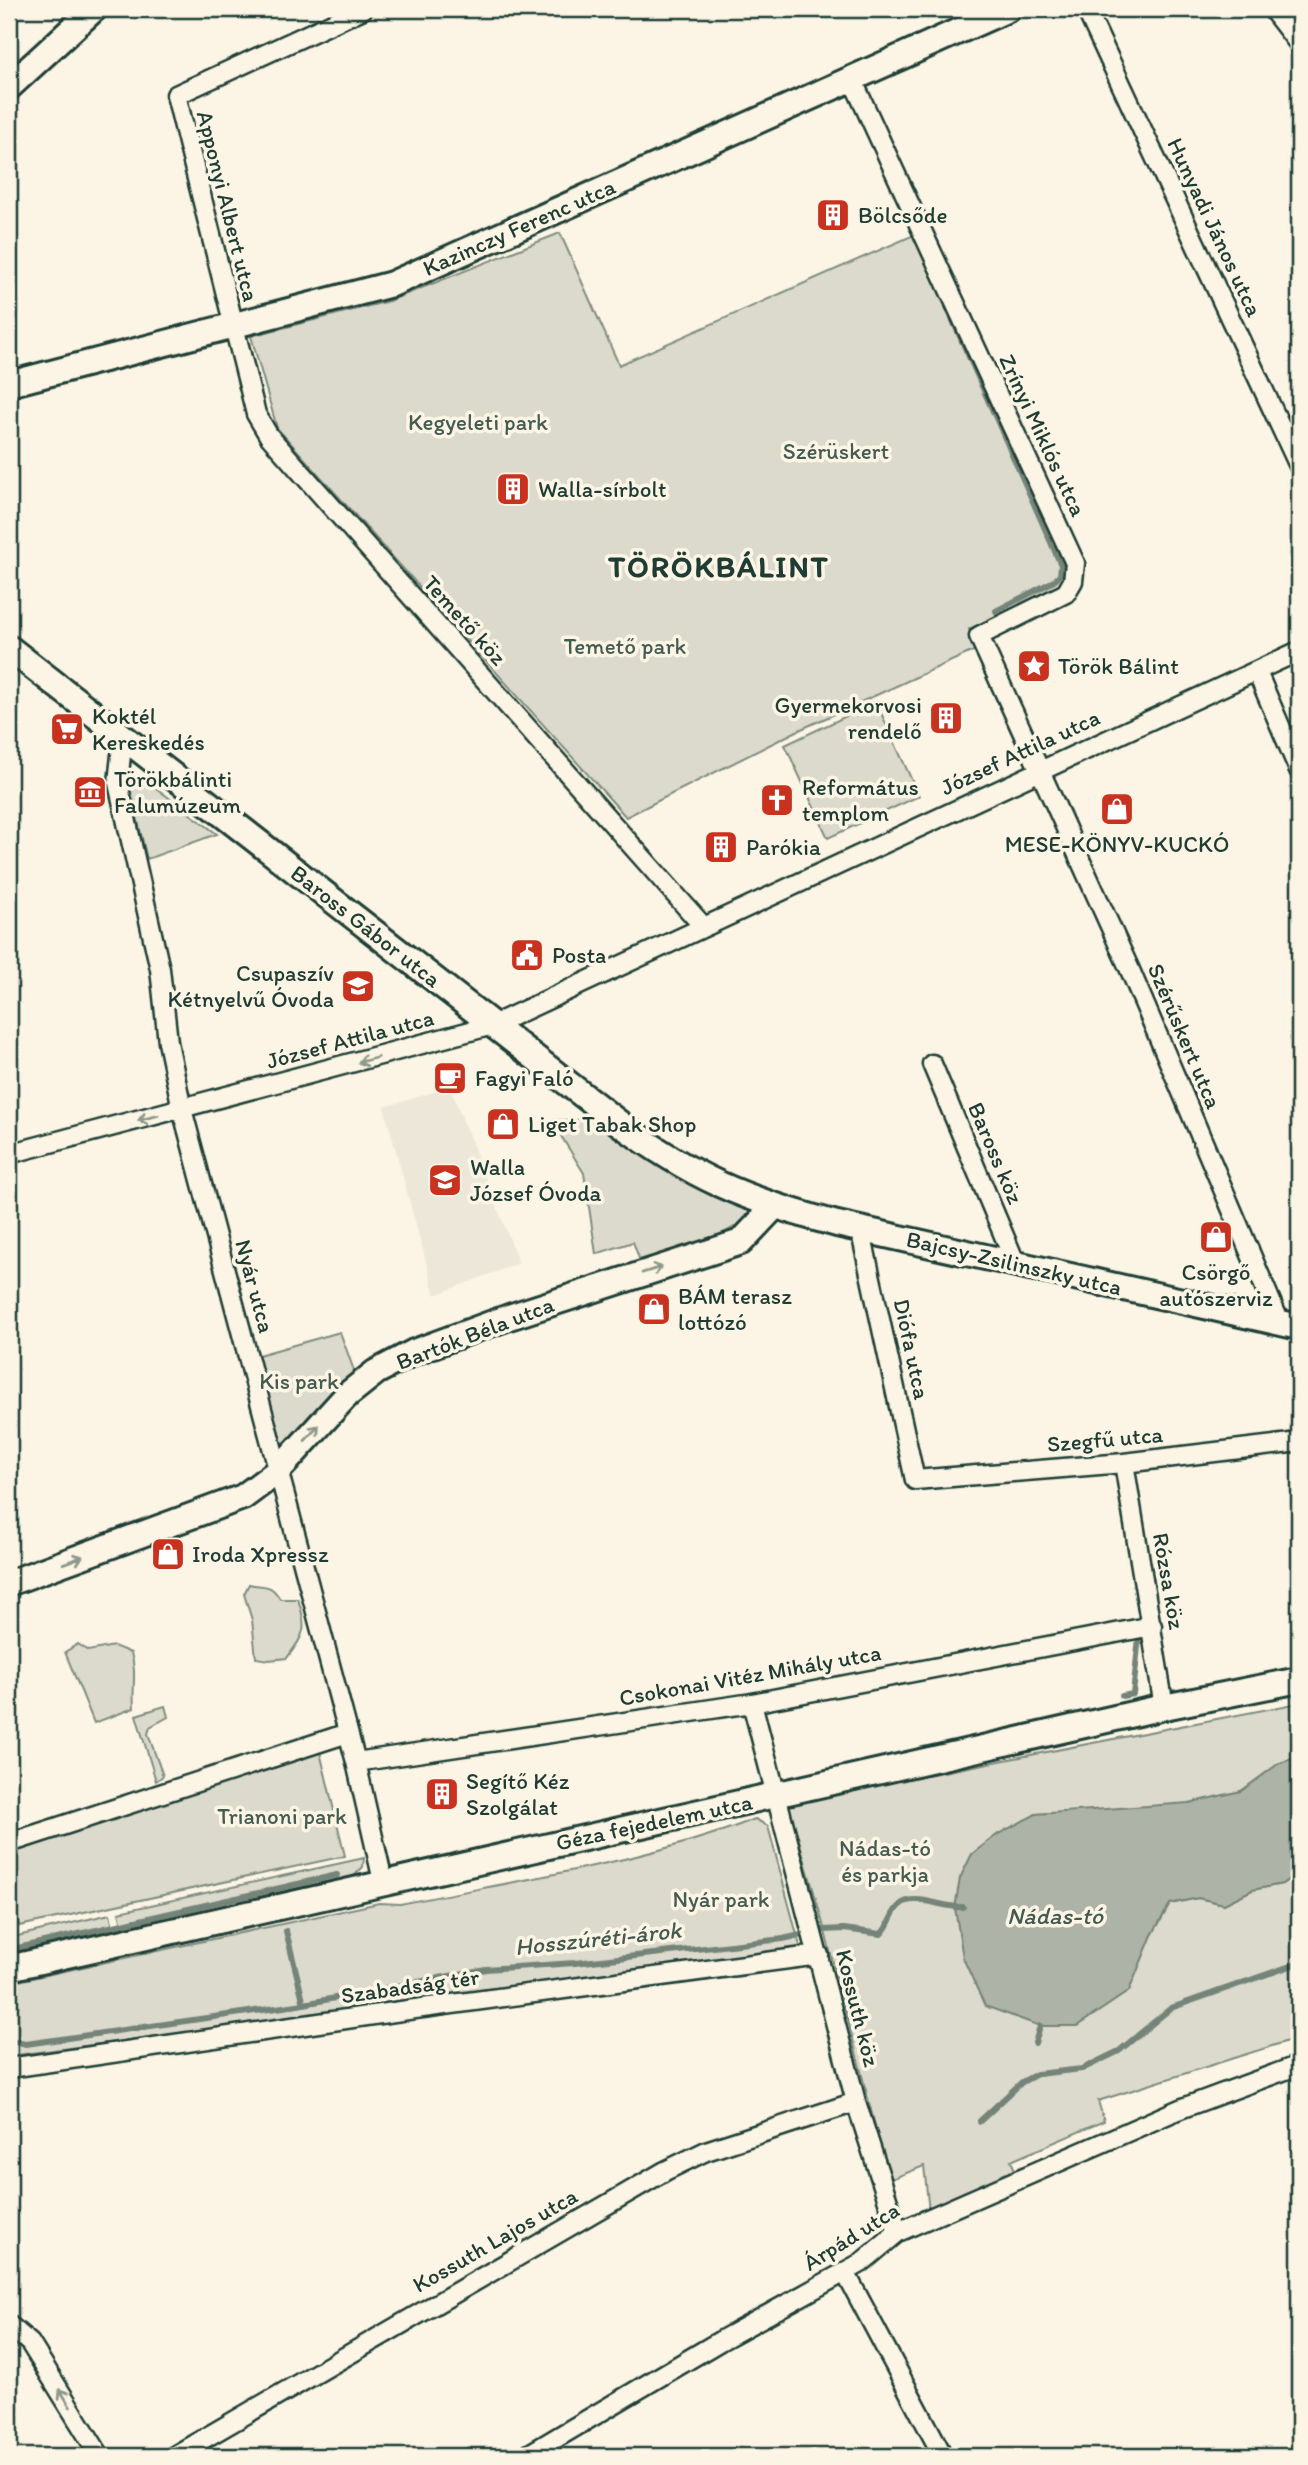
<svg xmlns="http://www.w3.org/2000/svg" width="1308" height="2465" font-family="Itim,sans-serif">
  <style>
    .built { fill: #ece7d8 }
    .green { fill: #dcdacc; stroke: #7e8c80; stroke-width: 2 }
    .water { fill: #aeb3a7; stroke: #758479; stroke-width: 2 }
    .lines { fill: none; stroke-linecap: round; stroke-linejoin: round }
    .stream { stroke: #758479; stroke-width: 6 }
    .street-casing { stroke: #1f3d34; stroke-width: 23 }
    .secondary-casing { stroke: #1f3d34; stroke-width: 30 }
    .street { stroke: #fcf5e5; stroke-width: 18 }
    .secondary { stroke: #fcf5e5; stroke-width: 24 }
    .oneway { stroke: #8e998c }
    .labels { text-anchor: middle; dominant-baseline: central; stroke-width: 7; stroke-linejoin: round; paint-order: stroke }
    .street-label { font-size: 23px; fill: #1f3d34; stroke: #fcf5e5 }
    .poi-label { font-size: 23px; fill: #1f3d34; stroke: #fcf5e5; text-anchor: start }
    .park-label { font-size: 23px; fill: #455c52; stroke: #fcf5e5 }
    .water-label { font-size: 24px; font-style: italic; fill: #435a51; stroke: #fcf5e5 }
    .district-label { font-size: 30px; font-weight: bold; letter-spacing: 2px; fill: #1f3d34; stroke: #fcf5e5 }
  </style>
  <rect width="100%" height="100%" fill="#fcf5e5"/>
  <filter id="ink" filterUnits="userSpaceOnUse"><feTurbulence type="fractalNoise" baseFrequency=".0143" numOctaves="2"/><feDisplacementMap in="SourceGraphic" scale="14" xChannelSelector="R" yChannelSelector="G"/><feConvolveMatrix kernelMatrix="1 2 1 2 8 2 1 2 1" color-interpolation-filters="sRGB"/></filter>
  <g filter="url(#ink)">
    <path class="built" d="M450,1087L519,1263L435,1295L384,1107Z"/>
    <path class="green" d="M560,233L619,365L916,234L1067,562L1065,578L1056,589L969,629L978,649L797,731L626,817L277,428L251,336L389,301Z
      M876,702L919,796L828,838L785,745Z
      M131,776L152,785L217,834L147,859L134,805L129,806L127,784Z
      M551,1120H615L774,1207L743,1220L736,1226L664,1266L644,1272L633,1242L596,1254L584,1173Z
      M340,1332L356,1376L289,1444L279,1441L255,1356Z
      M249,1584C265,1588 270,1582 280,1599H298C308,1630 305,1633 287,1658L269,1660L256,1658L252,1620L244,1594Z
      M78,1644L88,1651L114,1646L131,1653C137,1673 132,1687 134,1708L94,1723L65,1652Z
      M1299,1703V1756C1277,1765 1260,1784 1239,1792C1188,1812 1093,1810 1036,1814L1152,1935L1170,1904L1198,1898L1224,1904L1252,1890L1282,1884L1299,1872V2050L1294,2039L1098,2101L1104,2121L1011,2161L1016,2172L929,2211L924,2166L889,2180L822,1920L788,1802Z
      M165,1706L168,1717L150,1727L148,1734L163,1776L156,1781L136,1715Z
      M319,1748L345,1856L19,1926L9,1880V1854Z
      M755,1819L768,1826L800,1946L797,1951L9,2056V1983L379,1903L400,1904C519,1880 642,1863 755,1819Z
      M364,1858L363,1867L352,1878L123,1929L119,1912Z
      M110,1914L114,1931L9,1956V1938Z"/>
    <path class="water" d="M1299,1756V1872L1282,1884L1252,1890L1224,1904L1198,1898L1170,1904L1152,1935L1129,1991L1077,2026H1040L985,2006L963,1958L955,1908L960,1878L972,1854L998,1834L1036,1814L1189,1803L1241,1791L1278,1764Z"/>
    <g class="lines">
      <path class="stream" d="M947,307L1061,565L1060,575L1054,581L996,611
        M1122,1696L1133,1694L1139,1637
        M286,1931L304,2004
        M9,1950L337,1875
        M9,2041L26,2044L304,2004L486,1969L575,1963L783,1939L823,1930L844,1929L881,1934C890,1926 891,1912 900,1905C914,1892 945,1909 963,1907
        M1035,2043L1040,2026
        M980,2121L1022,2082L1037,2074L1082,2069L1119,2051L1171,2008L1299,1963"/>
      <g class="street-casing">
        <path id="street" d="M363,9L176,95L256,414L269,436L703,926
          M1086,9L1299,466
          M1272,9L1299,44
          M852,79L1075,563L1073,581L1066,593L979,636L1130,970L1280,1323
          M1257,672L1299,770
          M129,742L121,755L118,783L160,969L168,1042L182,1109L356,1762L383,1881
          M932,1064L1015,1262
          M9,1154L493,1025L1299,651
          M860,1228L915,1480L1124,1463L1299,1442
          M1124,1463L1164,1707
          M752,1703L856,2102L898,2232
          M356,1762L752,1703L1152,1626
          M9,1843L348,1733
          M9,2068L415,2009L819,1955
          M845,2272L943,2456
          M9,2325L30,2343L100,2456
          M174,2456L665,2171L706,2151L856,2102
          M526,2456L720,2341L861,2263L898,2232L1180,2109L1299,2065"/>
      </g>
      <g class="secondary-casing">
        <path id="secondary" d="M9,87L94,9
          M9,384L392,284L1008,9
          M9,648L615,1120C692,1178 744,1199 837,1224L1299,1327
          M9,1583L243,1497L278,1471L347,1395L376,1372L414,1352L509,1317L741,1242L774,1207
          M9,1968L1164,1707L1299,1680"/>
      </g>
      <use href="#street" class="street"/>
      <use href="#secondary" class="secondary"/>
    </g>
    <defs><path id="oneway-shaft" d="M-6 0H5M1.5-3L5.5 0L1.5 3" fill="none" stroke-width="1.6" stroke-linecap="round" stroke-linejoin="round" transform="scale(1.75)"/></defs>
    <g class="oneway">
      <use href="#oneway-shaft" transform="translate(368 1060) rotate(165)"/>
      <use href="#oneway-shaft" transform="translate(148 1118) rotate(166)"/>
      <use href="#oneway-shaft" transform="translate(652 1270) rotate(-17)"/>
      <use href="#oneway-shaft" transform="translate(312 1433) rotate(-48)"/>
      <use href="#oneway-shaft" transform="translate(73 1560) rotate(-20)"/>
      <use href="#oneway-shaft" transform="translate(65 2398) rotate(-121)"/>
    </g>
  </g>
  <defs>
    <g id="building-square" transform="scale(1.75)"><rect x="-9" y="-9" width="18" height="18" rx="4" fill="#c8321e" stroke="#fcf5e5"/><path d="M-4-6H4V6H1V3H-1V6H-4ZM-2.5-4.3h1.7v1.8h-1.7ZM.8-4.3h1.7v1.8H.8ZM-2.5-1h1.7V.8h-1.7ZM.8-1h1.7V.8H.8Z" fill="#fff"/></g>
    <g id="sight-square" transform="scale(1.75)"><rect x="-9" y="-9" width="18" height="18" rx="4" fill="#c8321e" stroke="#fcf5e5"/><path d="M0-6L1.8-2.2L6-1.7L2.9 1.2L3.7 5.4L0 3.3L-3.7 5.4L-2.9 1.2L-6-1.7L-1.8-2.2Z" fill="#fff"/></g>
    <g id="supermarket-square" transform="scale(1.75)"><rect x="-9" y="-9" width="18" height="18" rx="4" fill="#c8321e" stroke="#fcf5e5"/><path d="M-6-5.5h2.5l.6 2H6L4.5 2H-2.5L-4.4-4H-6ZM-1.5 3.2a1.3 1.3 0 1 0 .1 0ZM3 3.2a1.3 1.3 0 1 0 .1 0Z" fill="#fff"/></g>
    <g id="museum-square" transform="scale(1.75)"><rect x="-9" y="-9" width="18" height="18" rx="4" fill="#c8321e" stroke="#fcf5e5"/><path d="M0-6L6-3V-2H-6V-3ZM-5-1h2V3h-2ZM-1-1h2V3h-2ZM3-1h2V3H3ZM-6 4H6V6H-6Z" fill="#fff"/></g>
    <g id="church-square" transform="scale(1.75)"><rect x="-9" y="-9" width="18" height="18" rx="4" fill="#c8321e" stroke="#fcf5e5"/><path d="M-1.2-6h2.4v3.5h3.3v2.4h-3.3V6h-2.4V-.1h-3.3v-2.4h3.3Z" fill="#fff"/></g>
    <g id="shop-square" transform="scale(1.75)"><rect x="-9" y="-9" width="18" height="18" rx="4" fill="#c8321e" stroke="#fcf5e5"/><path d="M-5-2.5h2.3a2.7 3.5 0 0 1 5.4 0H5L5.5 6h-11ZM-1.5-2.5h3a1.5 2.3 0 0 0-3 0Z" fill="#fff"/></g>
    <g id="civic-square" transform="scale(1.75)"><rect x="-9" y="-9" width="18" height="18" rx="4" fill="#c8321e" stroke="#fcf5e5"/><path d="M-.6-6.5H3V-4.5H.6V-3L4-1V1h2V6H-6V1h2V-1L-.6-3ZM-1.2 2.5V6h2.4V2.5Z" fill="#fff"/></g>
    <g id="school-square" transform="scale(1.75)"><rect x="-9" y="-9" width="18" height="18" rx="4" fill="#c8321e" stroke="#fcf5e5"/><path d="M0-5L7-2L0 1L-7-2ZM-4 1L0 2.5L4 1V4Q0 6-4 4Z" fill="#fff"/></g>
    <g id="cafe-square" transform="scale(1.75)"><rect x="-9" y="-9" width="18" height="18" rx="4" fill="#c8321e" stroke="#fcf5e5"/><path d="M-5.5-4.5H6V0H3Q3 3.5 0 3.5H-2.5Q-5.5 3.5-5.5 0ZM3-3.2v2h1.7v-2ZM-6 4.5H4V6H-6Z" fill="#fff"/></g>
  </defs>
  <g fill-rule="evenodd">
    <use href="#building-square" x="833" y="215"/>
    <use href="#building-square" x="513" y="489"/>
    <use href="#sight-square" x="1034" y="666"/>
    <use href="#building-square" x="946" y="718"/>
    <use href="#supermarket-square" x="67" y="729"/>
    <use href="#museum-square" x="90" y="792"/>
    <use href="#church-square" x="777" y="800"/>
    <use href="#shop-square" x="1117" y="809"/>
    <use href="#building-square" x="721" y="847"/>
    <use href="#civic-square" x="527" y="955"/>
    <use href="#school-square" x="358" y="986"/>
    <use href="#cafe-square" x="450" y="1078"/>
    <use href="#shop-square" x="503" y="1124"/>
    <use href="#school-square" x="445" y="1180"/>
    <use href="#shop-square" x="1216" y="1237"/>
    <use href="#shop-square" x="654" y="1309"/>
    <use href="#shop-square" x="168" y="1554"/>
    <use href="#building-square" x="442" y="1794"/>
  </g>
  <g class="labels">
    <g class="street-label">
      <text transform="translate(228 206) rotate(76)">Apponyi Albert utca</text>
      <text transform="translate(519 227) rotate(-24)">Kazinczy Ferenc utca</text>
      <text transform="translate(1215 227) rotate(65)">Hunyadi János utca</text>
      <text transform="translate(1043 435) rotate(65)">Zrínyi Miklós utca</text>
      <text transform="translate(465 620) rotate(48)">Temető köz</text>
      <text transform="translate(1020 752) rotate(-25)">József Attila utca</text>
      <text transform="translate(366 926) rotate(38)">Baross Gábor utca</text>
      <text transform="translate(1185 1036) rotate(67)">Szérűskert utca</text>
      <text transform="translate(350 1039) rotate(-15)">József Attila utca</text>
      <text transform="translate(996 1153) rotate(67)">Baross köz</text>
      <text transform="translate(1014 1263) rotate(13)">Bajcsy-Zsilinszky utca</text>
      <text transform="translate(255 1286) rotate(75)">Nyár utca</text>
      <text transform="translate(475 1333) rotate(-21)">Bartók Béla utca</text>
      <text transform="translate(912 1349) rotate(78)">Diófa utca</text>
      <text transform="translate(1105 1439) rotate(-5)">Szegfű utca</text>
      <text transform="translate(1169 1581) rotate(80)">Rózsa köz</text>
      <text transform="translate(750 1675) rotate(-10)">Csokonai Vitéz Mihály utca</text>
      <text transform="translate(654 1822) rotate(-12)">Géza fejedelem utca</text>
      <text transform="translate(410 1986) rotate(-8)">Szabadság tér</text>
      <text transform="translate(858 2008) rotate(76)">Kossuth köz</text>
      <text transform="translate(851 2236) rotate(-32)">Árpád utca</text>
      <text transform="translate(495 2240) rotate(-30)">Kossuth Lajos utca</text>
    </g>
    <g class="poi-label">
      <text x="858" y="215">Bölcsőde</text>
      <text x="538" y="489">Walla-sírbolt</text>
      <text x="1058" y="666">Török Bálint</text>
      <text x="922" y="705" text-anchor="end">Gyermekorvosi<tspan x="922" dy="26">rendelő</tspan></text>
      <text x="92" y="716">Koktél<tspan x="92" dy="26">Kereskedés</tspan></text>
      <text x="114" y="779">Törökbálinti<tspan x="114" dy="26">Falumúzeum</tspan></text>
      <text x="802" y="787">Református<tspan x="802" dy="26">templom</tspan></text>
      <text x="1117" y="844" text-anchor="middle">MESE-KÖNYV-KUCKÓ</text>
      <text x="746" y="847">Parókia</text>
      <text x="552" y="955">Posta</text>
      <text x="334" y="973" text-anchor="end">Csupaszív<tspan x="334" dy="26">Kétnyelvű Óvoda</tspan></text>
      <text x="475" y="1078">Fagyi Faló</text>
      <text x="528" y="1124">Liget Tabak Shop</text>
      <text x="470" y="1167">Walla<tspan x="470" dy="26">József Óvoda</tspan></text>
      <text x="1216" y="1272" text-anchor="middle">Csörgő<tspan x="1216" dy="26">autószerviz</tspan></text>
      <text x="678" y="1296">BÁM terasz<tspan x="678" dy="26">lottózó</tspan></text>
      <text x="192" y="1554">Iroda Xpressz</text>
      <text x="466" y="1781">Segítő Kéz<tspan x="466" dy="26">Szolgálat</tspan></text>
    </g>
    <g class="park-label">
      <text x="478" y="422">Kegyeleti park</text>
      <text x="836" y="451">Szérüskert</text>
      <text x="625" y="646">Temető park</text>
      <text x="299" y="1381">Kis park</text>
      <text x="282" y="1816">Trianoni park</text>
      <text x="885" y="1848">Nádas-tó<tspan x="885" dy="26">és parkja</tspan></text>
      <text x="721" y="1899">Nyár park</text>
    </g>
    <g class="water-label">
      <text x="1055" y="1915">Nádas-tó</text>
      <text transform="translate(598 1938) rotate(-6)">Hosszúréti-árok</text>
    </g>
    <g class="district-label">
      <text x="719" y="566">TÖRÖKBÁLINT</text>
    </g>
  </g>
  <rect width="1308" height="2465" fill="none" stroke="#fcf5e5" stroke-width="35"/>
  <rect x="18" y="18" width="1273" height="2430" fill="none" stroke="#1f3d34" stroke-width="2.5" filter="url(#ink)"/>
</svg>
